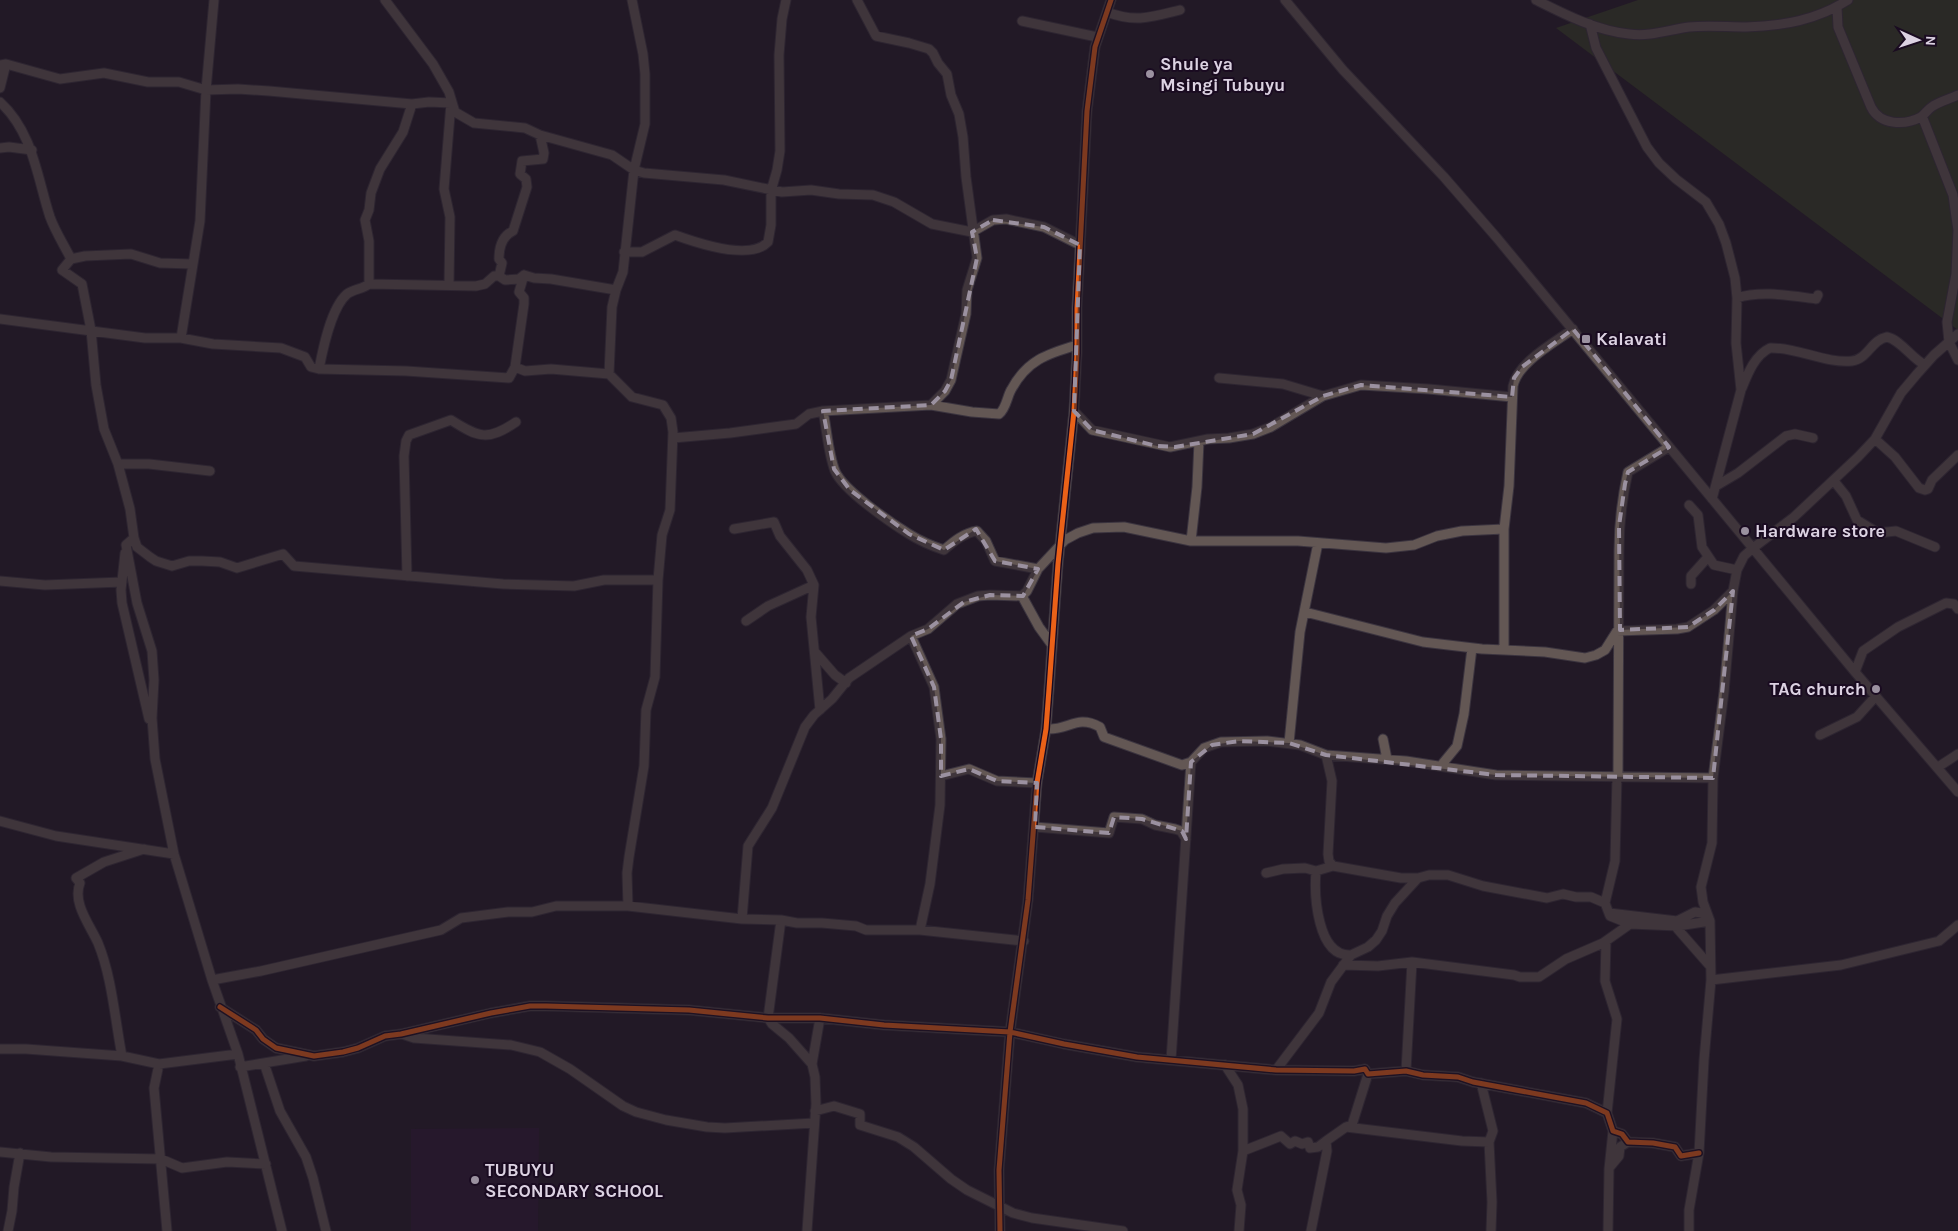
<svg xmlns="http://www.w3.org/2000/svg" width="1958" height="1231" font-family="Karla,sans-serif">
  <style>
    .built { fill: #2c1834 }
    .green { fill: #333c26 }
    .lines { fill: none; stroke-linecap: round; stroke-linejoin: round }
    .street-casing { stroke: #3b343f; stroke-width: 11 }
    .street { stroke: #635754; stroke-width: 9 }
    .cycleway-casing { stroke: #1a0b21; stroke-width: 8 }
    .cycleway { stroke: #ea6118; stroke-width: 5 }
    .marked { fill: none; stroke: #9b91a0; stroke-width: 4; stroke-dasharray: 10 6; stroke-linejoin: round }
    .poi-dot { fill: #9b91a0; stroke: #1a0b21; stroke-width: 2 }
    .labels { text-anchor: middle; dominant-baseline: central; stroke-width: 4; stroke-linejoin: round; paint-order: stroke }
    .poi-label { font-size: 18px; font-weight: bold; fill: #dcd2e2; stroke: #1a0b21; text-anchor: start }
  </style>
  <rect width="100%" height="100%" fill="#221926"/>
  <path class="built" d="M539,1128L538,1231H411V1129Z"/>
  <path class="green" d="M1638,0H1958V330L1556,28Z"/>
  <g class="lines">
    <g class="street-casing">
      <path id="street" d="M385,0L433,64L449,92L455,112L474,123L525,128L540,135L612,155L634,170L644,173L724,180L782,192L811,190L839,194L873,195L894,202L932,224L972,232L993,220L1006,219L1044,227L1080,245
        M857,0L876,36L909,43L929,49L933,53L938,63L947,74L951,95L959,114L963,137L966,177L977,258L967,290L966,314L951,380L945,391L931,405
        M1285,0L1343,70L1444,177L1497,238L1855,672L1958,792
        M1536,0C1564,14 1597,31 1629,34C1650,37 1668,30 1689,27C1708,25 1727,27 1746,27C1783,26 1817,20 1848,0
        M1837,7L1838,27L1871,107C1880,125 1904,126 1921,117C1925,114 1928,109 1933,106C1940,101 1950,99 1958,95
        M1107,12C1135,23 1152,17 1180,10
        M1022,21L1097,37
        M1590,24L1596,48L1647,147L1659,163L1676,179L1706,202L1719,224L1726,243L1735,278L1737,298L1736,343L1741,390L1712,499
        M0,65L6,64L60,79L104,73L148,82H179L206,90L238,89L269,91L412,104L429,102L451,103L444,189L450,217L449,284
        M0,88L6,64
        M0,102C33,132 37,177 50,217C55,231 64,245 71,259L62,270L82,284L91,330L96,385L104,429L118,464L130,509L134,538L126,545L137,603L152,651L154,680L152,718L155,759L174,854L212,980L238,1054L282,1231
        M1922,116L1953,195L1956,217L1958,230L1956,274L1947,322L1949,342L1958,360
        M0,148L9,147L32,150
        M624,252H642L675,235C697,243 750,261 768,242L771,225V191L777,170L780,151L779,55L782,19L786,0
        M71,259L85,256L131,254L160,263L192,264
        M499,276L502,263L499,259C499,248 502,236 513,231L527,187L526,179L520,174L522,161L543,159L544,153L540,135
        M369,284L476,286L485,284L494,276H499L505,280L519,279L524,275L534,278L551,279L616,290
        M1737,298C1761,290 1792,296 1816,299L1818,295
        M0,319L145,338H181L213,344L281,348L305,357L311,367L319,369L406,371L509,378L515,367L525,371L551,369L609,374L632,397L663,405L671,418L673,432L670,510L662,535L658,580L655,677L646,710L644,766L629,857L627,873L628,906
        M181,338L200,221L206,90L214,0
        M515,367L524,304V298L519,292L524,275
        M319,369C323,348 331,308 347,294C354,289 363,289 369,284V241L365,220L369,210L371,193L380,169L403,132L412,104
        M609,374L612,307L616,290L623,272L634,170L645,124V74L643,54L632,0
        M1219,378L1283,384L1323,396
        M1742,388C1748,373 1755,355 1770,348C1797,347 1826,364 1852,361C1868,359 1871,340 1887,337C1901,340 1911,358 1925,365
        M823,411C827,430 828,453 835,471C843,490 891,523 909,534C920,541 932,546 944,550C954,541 964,533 977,531L986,541L995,561L1038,569
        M1074,411L1092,430L1170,447L1208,439L1229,438L1253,434L1271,427L1323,396L1361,385L1429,389L1512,397
        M673,438L730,433L796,424L809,414L823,411L931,405L972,412L999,414C1006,409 1007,397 1011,390C1027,360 1047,354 1077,345
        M1875,439L1895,457L1919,488L1925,490L1928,489L1932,480L1958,455
        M118,464H149L210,471
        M1834,481L1846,496L1857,520L1878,533L1896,531L1935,547
        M1716,486L1738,473L1786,436L1795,434L1813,438
        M1689,505L1698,515L1702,547L1714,565L1737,570
        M734,529L774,522L780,536L807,570L814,585L811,617L820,710
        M134,538L137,547L150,557L156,561L172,566L189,561H202L220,562L237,568L283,554L294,566L503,584L574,586L604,580H658
        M1191,541L1197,487L1199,441
        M125,553L121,590L122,603L149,719
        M407,576L404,456L406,441L409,435L451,420C479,438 488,441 516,422
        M0,581L45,585L122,582
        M1691,584V576L1708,557
        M1022,596L1039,627L1052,645
        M1305,612L1423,642L1482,649L1545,652L1585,658L1596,655L1605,650L1617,631L1677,629L1688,627L1714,610L1732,592
        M746,621L768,606L814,585
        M911,636L934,687L941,739L940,805L930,884L920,930
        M1504,650V529L1509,486L1513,386C1518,362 1554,343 1573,329
        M815,652L835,675L846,683
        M1855,672L1863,651L1898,627L1946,603L1954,604L1958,609
        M1046,729C1069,731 1076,714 1100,727L1104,737L1182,765L1191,762L1204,748L1221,742L1267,741L1300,745L1326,755L1406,761L1496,775L1713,778
        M1820,735L1857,717L1876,696
        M1383,739L1387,759
        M1289,743L1300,632L1318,543
        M1326,755L1332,781L1328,854L1329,861L1333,866L1401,878H1418L1429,875H1448L1483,886L1547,898L1563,894L1576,897H1591L1605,903L1610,916L1630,924L1678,926L1710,921
        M1443,763L1457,746L1464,714L1472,648
        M1938,767L1958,754
        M1618,772L1619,551C1619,524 1622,498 1628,472L1669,447
        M941,776L969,769L997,781L1037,783
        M0,821L56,836L174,854
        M1035,827L1109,833L1114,817L1142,819L1155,825L1175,829L1181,831L1186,839
        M1316,871C1314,895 1317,957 1351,955
        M1266,873L1283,869L1305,868L1316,871L1333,866
        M1605,903L1615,861L1617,776
        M1609,913L1677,921L1695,912L1707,914
        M742,919L748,846L772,808L805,727L814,715L832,699L849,678L911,636L928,629L957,604L978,596L990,595L1022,596L1027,591L1038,569L1065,540L1078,533L1093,528L1124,527L1191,541H1298L1386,548L1414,545L1437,536L1462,531L1504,529
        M781,920L768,1018L772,1024L789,1038L812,1064L815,1077L816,1104L807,1231
        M1675,926L1710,966
        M1606,941L1605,981L1617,1019L1607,1113
        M1343,965L1378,966L1412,962L1514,975L1520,977H1539L1566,959L1603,943L1630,924
        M212,980L261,971L441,930L461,918L508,912H532L556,906H628L742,919L781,920L797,923H822L856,926L866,930H920L1024,941
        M1711,980L1841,965L1939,941L1958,925
        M220,1007L256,1030L263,1039L276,1048L314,1056L343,1052L358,1048L385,1036L401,1034L491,1013L530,1006H546L689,1010L768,1018H820L884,1025L1010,1032L1064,1044L1137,1057L1276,1070L1354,1071L1365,1069L1368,1074L1406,1071L1423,1075L1458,1077L1473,1082L1586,1103L1607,1113L1613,1131L1622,1134L1628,1142L1653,1143L1675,1147L1681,1156L1699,1153
        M402,1034L414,1038L511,1045L540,1052L570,1069L623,1106L636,1112L666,1120L707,1127L725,1128L814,1123
        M0,1049H26L122,1056L159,1064L238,1054
        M122,1056C115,1020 112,977 98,943C90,925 72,903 80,883L76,878L104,862L144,849
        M1171,1060L1191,762
        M264,1063L280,1111L306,1157L313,1178L326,1231
        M159,1064L154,1088L167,1231
        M812,1064L820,1018
        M1225,1065L1238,1085L1243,1109V1151L1237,1190L1241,1205L1239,1231
        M240,1067L306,1056
        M1276,1070L1319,1013L1331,982L1351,955L1368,947L1376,940L1382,931L1387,916L1395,903L1418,878
        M1406,1071L1412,962
        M1481,1083L1493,1131L1489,1142L1492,1202L1491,1231
        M815,1111L834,1106L860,1114V1125L898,1137L914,1147L951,1179L967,1190L1013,1213L1032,1218L1123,1231
        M1346,1127L1352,1125L1368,1074
        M1243,1151L1281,1136L1290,1144L1295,1141L1302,1144L1308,1142L1310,1148L1318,1147L1326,1141
        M0,1152L51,1157L161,1159L182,1168L227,1162L266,1164
        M1609,1168L1619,1156L1620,1147L1628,1142
        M8,1231L12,1211L14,1187L20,1153
        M1000,1231L999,1170L1010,1032L1028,900L1037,783L1046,729L1049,689L1058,564L1074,411L1077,353V308L1087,111L1095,47L1111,0
        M1311,1231L1327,1151L1326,1141L1346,1127L1462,1141L1489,1142
        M1608,1231L1609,1169L1613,1131
        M1689,1231V1210L1699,1153L1704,1060L1711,980L1710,921L1703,902L1701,887L1712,843L1713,778L1724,692L1733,591L1737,570L1744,556L1753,548L1794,517L1858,457L1875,439L1901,393L1917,374L1934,355L1958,334"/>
    </g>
    <use href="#street" class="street"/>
    <g class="cycleway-casing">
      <path id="cycleway" d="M220,1007L256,1030L263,1039L276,1048L314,1056L343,1052L358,1048L385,1036L401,1034L491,1013L530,1006H546L689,1010L768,1018H820L884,1025L1010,1032L1064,1044L1137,1057L1276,1070L1354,1071L1365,1069L1368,1074L1406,1071L1423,1075L1458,1077L1473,1082L1586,1103L1607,1113L1613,1131L1622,1134L1628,1142L1653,1143L1675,1147L1681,1156L1699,1153
        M1000,1231L999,1170L1010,1032L1028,900L1037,783L1046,729L1049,689L1058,564L1074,411L1077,353V308L1087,111L1095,47L1111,0"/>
    </g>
    <use href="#cycleway" class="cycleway"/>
  </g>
  <path d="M0 0H1958V1231H0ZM993,220L1044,227L1080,245L1074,411L1092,430L1157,446L1175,447L1253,434L1323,396L1361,385L1512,397L1514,378L1522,367L1573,329L1669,447L1628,472L1625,484L1619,526L1620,630L1688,627L1714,610L1733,591L1713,778L1496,775L1326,755L1289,743L1239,741L1212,745L1191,762L1186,839L1182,831L1142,819L1114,817L1109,833L1035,827L1037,783L997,781L969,769L941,776V739L934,687L911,636L928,629L964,602L990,595L1023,596L1038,569L995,561L976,529L944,550L909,534L850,490L834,469L823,411L931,405L945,391L951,380L977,258L972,232Z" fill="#221926" fill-opacity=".55" fill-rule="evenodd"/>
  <path class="marked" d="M993,220L1044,227L1080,245L1074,411L1092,430L1157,446L1175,447L1253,434L1323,396L1361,385L1512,397L1514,378L1522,367L1573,329L1669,447L1628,472L1625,484L1619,526L1620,630L1688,627L1714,610L1733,591L1713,778L1496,775L1326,755L1289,743L1239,741L1212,745L1191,762L1186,839L1182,831L1142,819L1114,817L1109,833L1035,827L1037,783L997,781L969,769L941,776V739L934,687L911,636L928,629L964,602L990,595L1023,596L1038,569L995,561L976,529L944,550L909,534L850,490L834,469L823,411L931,405L945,391L951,380L977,258L972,232Z"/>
  <g class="poi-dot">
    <circle cx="1150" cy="74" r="5"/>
    <rect x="1581" y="334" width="10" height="10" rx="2.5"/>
    <circle cx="1745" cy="531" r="5"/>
    <circle cx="1876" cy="689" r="5"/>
    <circle cx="475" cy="1180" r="5"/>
  </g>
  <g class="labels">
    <g class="poi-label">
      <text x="1160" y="64">Shule ya<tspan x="1160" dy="21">Msingi Tubuyu</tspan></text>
      <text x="1596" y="339">Kalavati</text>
      <text x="1755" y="531">Hardware store</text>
      <text x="1866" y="689" text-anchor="end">TAG church</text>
      <text x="485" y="1170">TUBUYU<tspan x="485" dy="21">SECONDARY SCHOOL</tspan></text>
    </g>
  </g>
  <g transform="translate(1918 40) rotate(93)" stroke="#1a0b21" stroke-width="4" paint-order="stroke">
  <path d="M0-4L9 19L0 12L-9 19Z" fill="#dcd2e2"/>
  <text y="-8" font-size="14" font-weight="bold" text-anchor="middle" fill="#dcd2e2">N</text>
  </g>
</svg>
